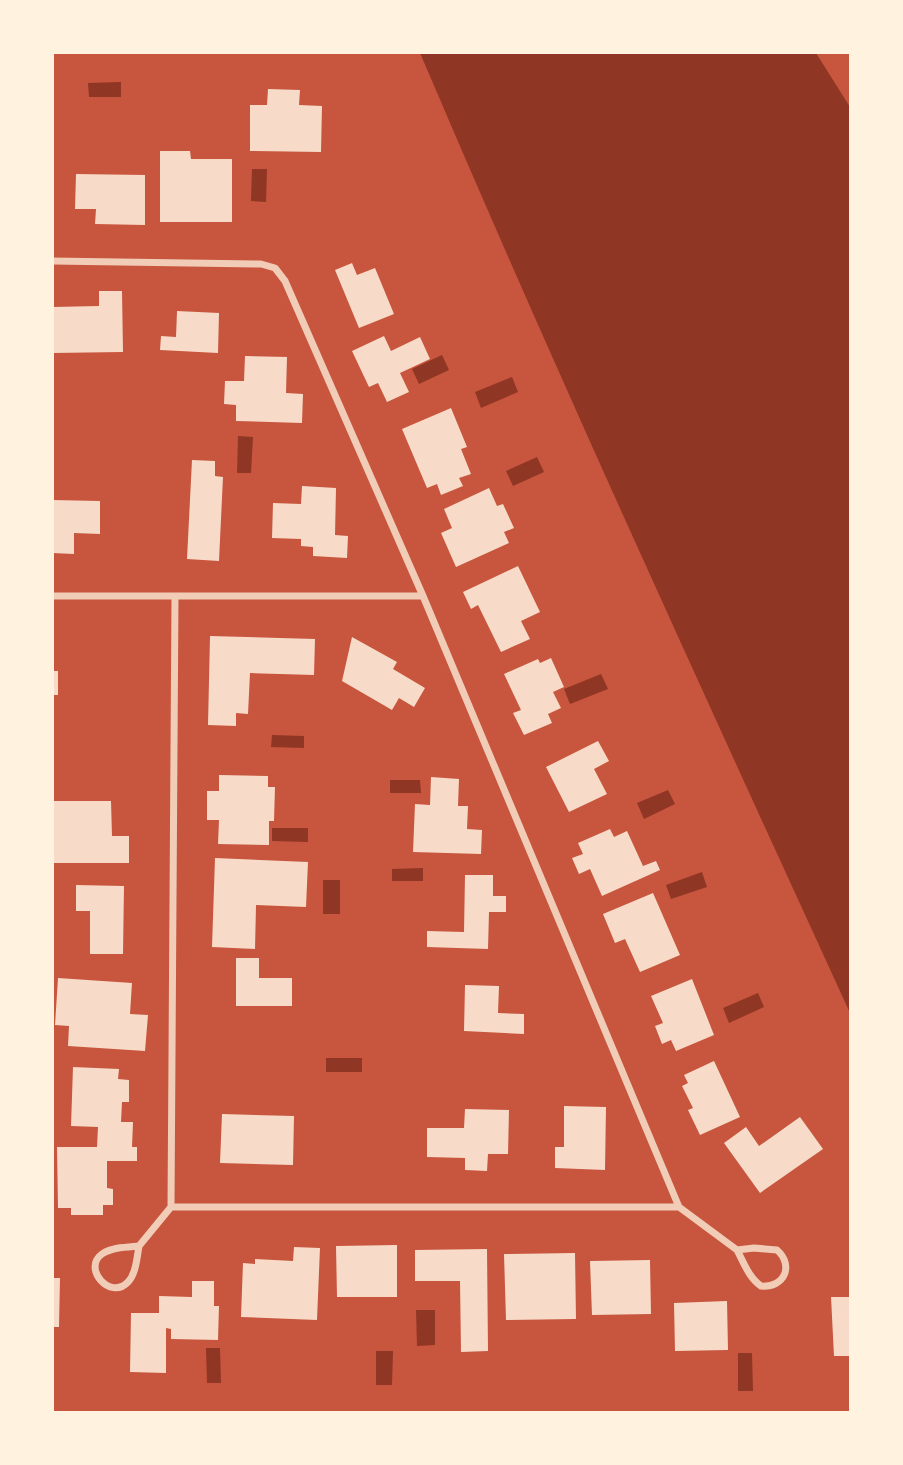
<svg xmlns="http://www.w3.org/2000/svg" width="903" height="1465" font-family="Merriweather,serif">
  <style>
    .water { fill: #8f3625 }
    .building { fill: #f7dbc8 }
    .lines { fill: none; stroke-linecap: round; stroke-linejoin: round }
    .minor { stroke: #f1ccb7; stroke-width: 7 }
  </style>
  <rect width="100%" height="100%" fill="#c8553d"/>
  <path class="water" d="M420,53H816L850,107V1013C704,694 557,375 420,53Z
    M121,82V97H89L88,83Z
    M252,169H267L266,202L251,201Z
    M442,355L449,370L419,384L412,369Z
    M512,377L518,392L481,408L475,392Z
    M238,436L253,437L251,473H237Z
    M537,457L544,472L513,486L506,471Z
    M601,674L608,689L570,704L564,689Z
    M272,735L304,736V748L271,747Z
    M390,780H420L421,793H390Z
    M668,790L675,804L644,819L637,803Z
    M272,828H308V842L272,841Z
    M423,868V881H392V869Z
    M702,872L707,887L671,899L666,885Z
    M323,880H340V914H323Z
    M758,993L764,1007L729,1023L723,1008Z
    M326,1058H362V1072H326Z
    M416,1310H435V1345L417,1346Z
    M206,1348H220L221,1383H207Z
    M376,1351H393L392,1385H376Z
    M738,1353H752L753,1391H738Z"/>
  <path class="building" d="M268,89L300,90L299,105L322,106L321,152L250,151V105H267Z
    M160,151H190L191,159H232V222H160Z
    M76,174L145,175V225L95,224L96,209H75Z
    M352,263L357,275L375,268L394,314L359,328L335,270Z
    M99,291H122L123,352L52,353V307L99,306Z
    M177,311L219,313L218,353L160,350L161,336L176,337Z
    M384,336L391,351L420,337L430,359L400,373L409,392L387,402L378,383L369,387L352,351Z
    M245,356L287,357L286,393L303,394L302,423L236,421V405L224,404L225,381H244Z
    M451,408L467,447L461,449L471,474L459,478L463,486L441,495L437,484L427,488L402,429Z
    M192,460L215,461V476L223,477L219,561L187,559Z
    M302,486L336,488L335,535L348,536L347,558L313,556V547L301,546V539L272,538L273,503L301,504Z
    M489,488L497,506L503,504L514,528L504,532L509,543L456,567L441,533L452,528L444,509Z
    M52,500L100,501V534L74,533V554L52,553Z
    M518,566L540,612L521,621L530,639L501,652L478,605L471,609L463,592Z
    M210,636L315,639L314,675L250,673L248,714L236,713V726L208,725Z
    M352,637L397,662L393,669L425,688L414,707L399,698L392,710L342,681Z
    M551,658L564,687L553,692L561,708L548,714L552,723L524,735L513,713L521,710L504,674L538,659L540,663Z
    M52,671H58V695H52Z
    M598,741L609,761L594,769L607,794L569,812L546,767Z
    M219,775L268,776V787H275L274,821H269V845L218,844L219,820H207V791H219Z
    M431,777L459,779L458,806H468L467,829L482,830L481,854L413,852L415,804L430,805Z
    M52,801H111L112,836H129V863H52Z
    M610,829L614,837L627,831L643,866L656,861L660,870L602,896L590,869L579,874L572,858L583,854L578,843Z
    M215,858L308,862L306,907L256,905L255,949L212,947Z
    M465,875H493V896H506V912H489L488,949L427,947V931L464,932Z
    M76,885L124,886L123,954H90V911H76Z
    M653,893L680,955L640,972L625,939L615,943L603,914Z
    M236,958H259V978H292V1006H236Z
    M58,978L132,983L130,1014L148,1015L145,1051L68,1046L69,1026L55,1025Z
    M692,979L714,1035L676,1051L671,1040L662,1044L655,1026L663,1023L651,996Z
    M465,985L499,986L498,1013L524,1014V1034L464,1031Z
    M714,1061L740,1117L700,1135L688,1110L693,1108L682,1086L688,1083L684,1075Z
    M73,1067L119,1069L118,1079L129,1080V1102H122L121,1122H133L132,1147H137V1161H107V1188L113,1189V1205H103V1215H71V1208H58L57,1147H97L98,1127L71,1126Z
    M564,1106L606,1107L605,1170L555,1168V1147H564Z
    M465,1109L509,1110L508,1154H488L487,1171L465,1170V1158L427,1157V1128H464Z
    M222,1114L294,1116L293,1165L220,1163Z
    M800,1117L823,1149L760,1193L724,1143L746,1127L759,1146Z
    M397,1245V1297H337L336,1246Z
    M294,1247L320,1248L317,1320L241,1317L243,1263L255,1264V1259L293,1261Z
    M487,1249L488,1351L461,1352L460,1281H415V1250Z
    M575,1253L576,1319L506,1320L504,1254Z
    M650,1260L651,1314L592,1315L590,1261Z
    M52,1278H60L59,1327H52Z
    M192,1281H214V1306H219L218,1340L171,1339V1329L166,1328V1373L130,1372L131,1313H159V1296L192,1297Z
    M831,1297H850V1356H834Z
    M727,1301L728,1350L675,1351L674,1303Z"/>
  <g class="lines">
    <path class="minor" d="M52,261L261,264L275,268L285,281L423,596L679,1207L737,1250
      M52,596H423
      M171,1207H679
      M139,1246L171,1207L175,596
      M139,1246C137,1257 136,1274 128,1282C110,1301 82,1268 102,1254C112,1247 128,1247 139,1246Z
      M754,1248L777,1250C794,1265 785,1288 761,1286C749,1278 744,1263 737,1250Z"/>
  </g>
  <rect width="903" height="1465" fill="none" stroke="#fff3e0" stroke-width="108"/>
</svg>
